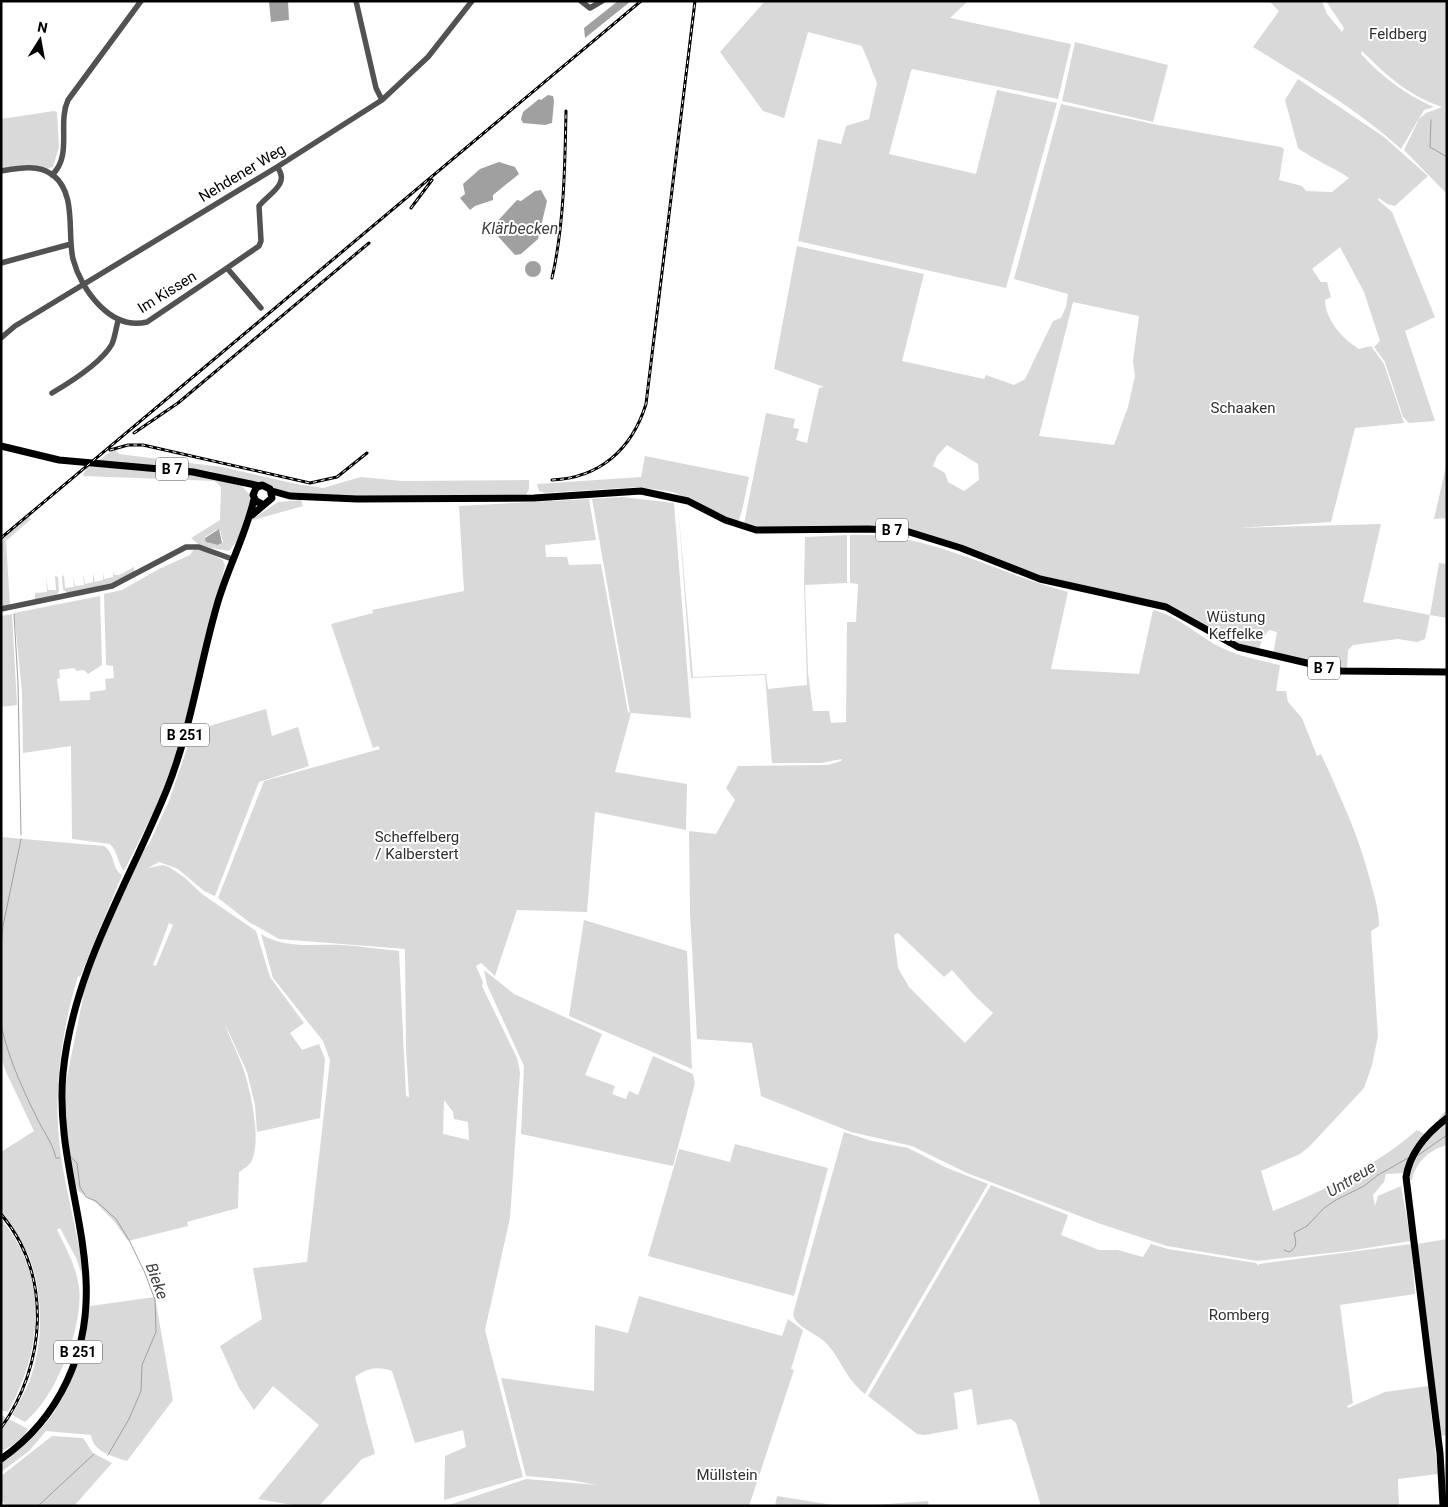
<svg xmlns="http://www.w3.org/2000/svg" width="1448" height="1507" font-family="Roboto,sans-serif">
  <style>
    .green { fill: #d9d9d9; fill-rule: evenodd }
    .water { fill: #a0a0a0 }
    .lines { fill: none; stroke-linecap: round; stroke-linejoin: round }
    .stream { stroke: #a0a0a0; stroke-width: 1 }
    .minor { stroke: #525252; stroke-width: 5.5 }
    .major { stroke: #000; stroke-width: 7 }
    .rail-casing { stroke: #000; stroke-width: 3 }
    .rail { stroke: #fff; stroke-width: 1; stroke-dasharray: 4; stroke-linecap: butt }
    .labels { text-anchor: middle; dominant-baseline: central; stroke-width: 4; stroke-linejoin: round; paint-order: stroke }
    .shield { fill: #fff; stroke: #4c4c4c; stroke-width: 1 }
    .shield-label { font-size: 14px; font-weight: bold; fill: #000 }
    .park-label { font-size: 15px; fill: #303030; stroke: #fff }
    .street-label { font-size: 15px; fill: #000; stroke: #fff }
    .water-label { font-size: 16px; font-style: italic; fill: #414141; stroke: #fff }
  </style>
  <rect width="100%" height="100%" fill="#fff"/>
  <path class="green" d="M765,1H968L950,18L1071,44L1058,99L912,69L911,71L889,154L976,174L997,90L1057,103L1006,288L798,241L818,139L841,144L846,126L869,119L877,83L862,46L808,32L784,118L763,111L720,52Z
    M1269,1H1322L1327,14L1342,32L1344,28L1326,1H1447V194L1404,150L1419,119L1426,113L1442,107C1409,96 1386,75 1362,51L1361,54C1381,76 1406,95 1434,107L1424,110L1401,149C1358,109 1303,78 1253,47L1279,11Z
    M1075,42L1168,65L1153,122L1062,101Z
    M1298,79L1384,137L1428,176L1395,206L1387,204L1379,198L1378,200L1392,212L1435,317L1405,331L1435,421L1409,423L1403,417L1385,362L1374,347L1380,341L1364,292L1340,247L1312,269L1321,282H1327L1331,297L1325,300C1326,321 1342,338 1359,349L1371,346L1384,364L1404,423L1355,428L1331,522L1238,528L1381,524L1363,602L1430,615L1439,563L1447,564V618L1430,615L1425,639L1417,642L1398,639L1353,645L1348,650L1347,669L1273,654L1277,632L1269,630L1262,639L1259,650C1224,646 1196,616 1163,604L1042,576L964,545L911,530L765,529L744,524L766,413L795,419L793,428L799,429L796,440L807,443L819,388L824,387L774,369L797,246L924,274L902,361L984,379L986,375L1014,385L1025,379L1053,321L1061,318L1066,307L1068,294L1014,279L1061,104L1158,125L1281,147L1284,149L1279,180L1302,186L1306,191L1332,192L1349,178C1333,167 1314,160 1298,148L1285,100ZM1073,302L1139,316L1133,361L1135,376L1128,407L1114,445L1039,436ZM947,445L978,464L979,480L964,491L948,482L945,473L933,466L937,456Z
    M54,111L57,112L59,147L53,167L45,169L33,165L1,168V119Z
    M115,449L119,454L222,467L296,484L323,488L361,477L402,481L529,480V489L526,495L377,498L291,493L209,471L96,462Z
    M645,456L749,477L742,511L738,523L673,492L639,487L545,493L539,491L537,484L641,477Z
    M1447,462V518L1434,519Z
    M87,466L195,474L239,483L250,495L251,501L248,516L236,542L229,551L200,546L191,538L220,520L221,487L215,481L83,476ZM216,530H220L223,542L219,545L209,543L205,537Z
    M622,497L674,503L691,718L631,713L615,772L687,784L686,830L595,812L587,912L517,910L495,976L481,963L476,966L483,982L482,986L517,1058L520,1072L510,1218L485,1330L523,1477L444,1500L445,1456L466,1447L463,1430L415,1443L392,1371C378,1366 367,1368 355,1377L375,1454L362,1459L320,1505L298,1506L258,1499L319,1425L273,1386L254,1410L239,1388L220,1346L262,1319L253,1268L307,1262L330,1060L323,1041L273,978L261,934C284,949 315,944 341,945C360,946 379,949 399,951L406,1096L409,1097L406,1049L405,949L279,939L249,922L218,898L264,781L380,749L378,746L373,748L331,624L373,613L372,610L464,591L459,506L589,499L596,540L545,545L546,557H567L569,565L601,564L628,712L630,713L592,499ZM444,1100L453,1112L454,1119L468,1122L469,1140L443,1134Z
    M301,500L303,506L250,521L278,502Z
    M678,505L693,677L766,674L768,689L807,685L804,584L805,537L847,535V583L805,585L808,673L813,711H829L831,723L846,722L847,622H856L858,584L850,583V535C928,531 995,573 1068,592L1051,669L1139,674L1153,610C1178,616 1196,634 1218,646C1237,656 1259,660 1280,665L1276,691H1286L1288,702L1302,718L1317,756L1321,754C1340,796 1359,836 1370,880C1374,895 1379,910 1379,926L1371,931L1378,1036L1372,1065L1364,1088L1309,1147L1300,1154L1261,1171L1273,1211C1323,1191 1376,1166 1417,1130L1425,1134L1415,1145L1404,1173L1386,1174L1384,1182L1373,1195L1375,1206L1378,1196L1401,1186L1411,1241L1348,1251L1257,1261L1167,1246L1098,1223L967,1173L912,1146L851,1132L761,1096L752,1043L697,1039L690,913L689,831L716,834L735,800L726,788L738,766L828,765L841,761L842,759L821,763H772L765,675L691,678ZM898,933L944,977L952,970L973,994L993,1013L965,1043L909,987L898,968L894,935Z
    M28,516L31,519L6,541L10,605L1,607V538Z
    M194,549L204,551L223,560L225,566L176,756L154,811L124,871C117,862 118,852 110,844L72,839L71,746L23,753L22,692L14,613L100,596L102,665L88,674L84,670L77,671L74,668L59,670L60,678L57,679L60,701L90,700V692L106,690L105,679L114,678L113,666L106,665L104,594L122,590L159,569L190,555Z
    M134,567V573L112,583L69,593L63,590L62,577L64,575L65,588L74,587L73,574L75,586L84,585L83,574L85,584L93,582V573L95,582L103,580V572L104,579L113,577V571L114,575H119Z
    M55,576L58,577L59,592L56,595L35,601V593L47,592L46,577L48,590H56Z
    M12,614L17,705L1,707V616Z
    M266,709L272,736L298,727L309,766L259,782L215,896L204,891L178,869L159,862L148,868L163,865L169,867L184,877L202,894L256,931L270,977L304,1023L290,1033L302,1050L319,1044L325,1059L320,1118L257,1132L255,1105L247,1072L225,1024C230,1040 239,1055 244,1071C251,1092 262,1143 251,1162C248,1167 243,1169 239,1172L238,1208L187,1222L188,1226L128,1241L114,1221L95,1202L78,1191L71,1168L65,1111L66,1082L83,998L80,997L92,960L173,782L144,849L149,844L169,801L193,731ZM169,923L173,925L156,966L153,965Z
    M1,837L104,846C116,854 111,868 122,875L80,977L78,976C62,1029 54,1086 59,1140C63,1179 74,1218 81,1257L82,1275L76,1258L60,1228L57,1230C66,1248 76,1266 79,1287C84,1325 56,1398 25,1422L12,1415C20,1400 29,1386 33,1370C44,1334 42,1289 28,1254C23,1244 2,1215 1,1209C0,1190 1,1170 1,1152L34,1131L6,1072L1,1056Z
    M584,920L687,951L692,1069L569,1016Z
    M484,970L514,994L602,1034L585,1075L615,1086L612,1094L626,1099L629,1091L638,1095L653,1056L693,1074L695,1083L673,1166L521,1134L524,1066L487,985Z
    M1447,1111V1145C1429,1150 1416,1162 1412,1180H1407L1414,1155L1443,1113Z
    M844,1132L872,1141L908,1148L947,1168L988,1184L865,1394C843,1376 842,1359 825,1342C816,1333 795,1327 793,1314Z
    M735,1144L828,1168L794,1296L648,1256L679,1149L730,1162Z
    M991,1185L1068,1215L1061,1235L1099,1250H1118L1143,1257L1151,1244L1168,1249L1256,1263L1259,1266V1264L1411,1244L1415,1294L1340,1305L1353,1403L1347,1406L1348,1408L1385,1392L1428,1386L1438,1474L1398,1479L1399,1506H1041L1016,1423L1011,1419L977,1425L972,1389L954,1393L958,1429L925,1435L917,1434L868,1396Z
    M1,1219C50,1277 42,1350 8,1412L1,1410Z
    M1447,1239V1435L1439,1436L1417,1244Z
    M639,1296L782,1336L788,1319L803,1330L791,1369L794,1370L749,1506H446L526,1479L597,1485L570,1480L526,1476L501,1378L594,1391L595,1325L628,1333Z
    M155,1297L173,1400L127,1461C112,1456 93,1452 91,1435L46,1431L29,1451L1,1472V1462C16,1450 33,1439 45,1424C72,1393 84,1346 90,1306Z
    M1,1415L28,1429C24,1439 11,1446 1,1452Z
    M52,1436L83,1438L93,1453L112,1463L74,1506H6L1,1499V1476Z
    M777,1496L833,1505H874L928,1501L929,1506H775Z"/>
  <path class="water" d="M288,1L289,20L271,22L269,2Z
    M618,1H631L585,38L584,28Z
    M548,95L553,96L554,101L552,123L545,125L523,123L521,119L523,112L539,99L541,100Z
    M499,162L515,167L519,174L493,195V200L475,206L470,210L460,198L465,194L463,184L480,169Z
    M541,190L547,201L538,239L521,254L515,255L493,231L494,225L517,200L521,201L535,191Z
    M525 269a8 8 0 1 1 16 0a8 8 0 1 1-16 0Z
    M219,529L222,543L218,545L206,542L205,538Z"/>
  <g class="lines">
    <path class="stream" d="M1431,120L1430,147L1447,157
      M14,614L18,683L21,835
      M1,948L3,926L21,839
      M1,1024C7,1054 21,1086 35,1114C42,1130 52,1141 56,1158H60
      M1417,1156L1447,1135
      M71,1157L77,1163L80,1187L86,1197L96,1201L116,1219L129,1240L145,1273L155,1300L156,1332L142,1365L141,1391L129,1419L108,1455
      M1284,1250L1289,1252C1298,1247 1296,1242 1294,1233L1307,1226L1324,1208L1336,1200L1364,1186L1378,1175L1408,1158
      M38,1506L94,1454"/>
    <path class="minor" d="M356,1L376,88L382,100
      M581,1L590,8L602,1
      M1,171C19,168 38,164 53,175C77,194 67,233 73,259C81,290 111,331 147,322L227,268L261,308
      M52,175C73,155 57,124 68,100L141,1
      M1,263L71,244
      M227,268L259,246L261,241L259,206C268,194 291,184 277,167
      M1,338L15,326L277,167L382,100L428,57L472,1
      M52,393C69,383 102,362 112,344C115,337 116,328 118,321
      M1,609L112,586L186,547H199L232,559"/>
    <path class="major" d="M1,446L59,460L193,472L260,486
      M272,491L290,496L357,499L534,498L641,491L688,501L725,520L756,530L868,529L906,531L961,548L1040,579L1166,607L1238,647L1341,671L1447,672
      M252,515L272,498L270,489L262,485L256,488L253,495L256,501L262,504
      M1,1459C30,1439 52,1413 67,1381C117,1276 53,1181 63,1073C73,970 129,883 167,789C191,729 199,667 217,605C227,569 246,535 254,499
      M1443,1506L1440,1453L1406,1177C1410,1152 1427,1133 1447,1118"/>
    <g class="rail-casing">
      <path id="rail" d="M411,208L432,180
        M552,278C564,226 565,165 566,111
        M134,433L178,403L369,243
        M110,450L128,445H143L310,483L337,477L367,453
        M552,480C600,478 632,449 646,404L695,1
        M1,538L641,1
        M1,1214C53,1276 46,1365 1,1428"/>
    </g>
    <use href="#rail" class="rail"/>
  </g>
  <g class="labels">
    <g class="shield">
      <rect x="156" y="457.5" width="32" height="23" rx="4"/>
      <rect x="876" y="518.5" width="32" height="23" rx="4"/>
      <rect x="1308" y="656.5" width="32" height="23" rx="4"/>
      <rect x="161" y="723.5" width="48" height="23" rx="4"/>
      <rect x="54" y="1340.5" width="48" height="23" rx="4"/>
    </g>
    <g class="shield-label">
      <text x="172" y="469">B 7</text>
      <text x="892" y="530">B 7</text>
      <text x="1324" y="668">B 7</text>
      <text x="185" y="735">B 251</text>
      <text x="78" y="1352">B 251</text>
    </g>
    <g class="park-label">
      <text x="1398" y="34">Feldberg</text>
      <text x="1243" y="408">Schaaken</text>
      <text x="1236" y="617">Wüstung<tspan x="1236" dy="17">Keffelke</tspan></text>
      <text x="417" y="837">Scheffelberg<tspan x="417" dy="17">/ Kalberstert</tspan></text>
      <text x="1239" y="1315">Romberg</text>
      <text x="727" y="1475">Müllstein</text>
    </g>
    <g class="street-label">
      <text transform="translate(242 173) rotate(-31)">Nehdener Weg</text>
      <text transform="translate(167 292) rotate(-32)">Im Kissen</text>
    </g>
    <g class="water-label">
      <text x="520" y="228">Klärbecken</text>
      <text transform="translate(1351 1179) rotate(-31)">Untreue</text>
      <text transform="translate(157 1281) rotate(70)">Bieke</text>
    </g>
  </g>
  <rect width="1448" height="1507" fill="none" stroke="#000000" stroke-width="5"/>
  <g transform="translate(40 40) rotate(11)" stroke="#ffffff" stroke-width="4" paint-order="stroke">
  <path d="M0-4L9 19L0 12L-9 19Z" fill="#000000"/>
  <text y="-8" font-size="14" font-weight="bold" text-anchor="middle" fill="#000000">N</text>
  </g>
</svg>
